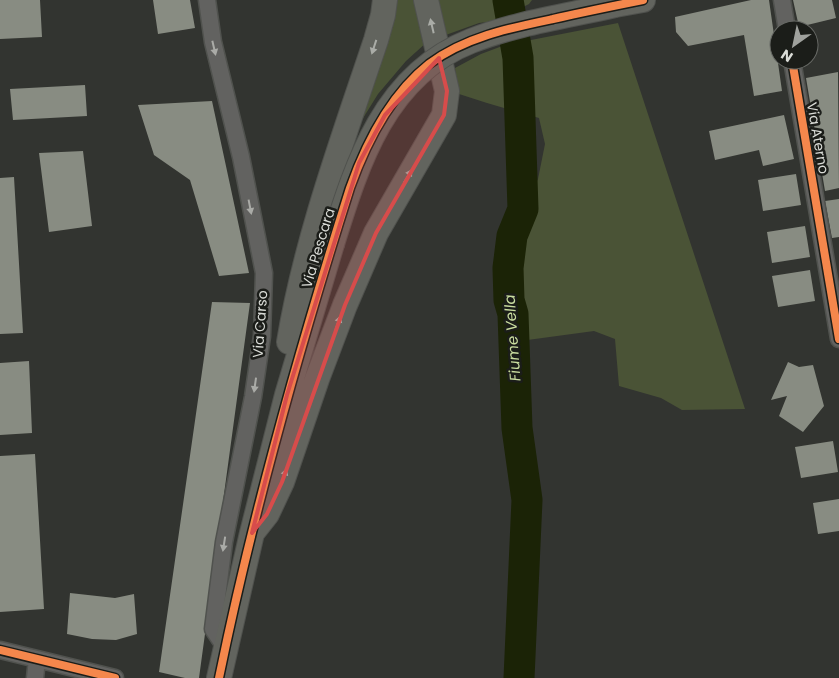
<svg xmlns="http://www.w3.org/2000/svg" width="839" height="678" font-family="Poppins,sans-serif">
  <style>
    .green { fill: #4a5336 }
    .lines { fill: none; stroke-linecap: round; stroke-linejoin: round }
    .river { stroke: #1b2306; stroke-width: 31 }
    .building { fill: #888c82 }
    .street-casing { stroke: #50524e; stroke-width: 19 }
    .secondary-casing { stroke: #50524e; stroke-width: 26 }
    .street { stroke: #626260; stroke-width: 16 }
    .secondary { stroke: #62645e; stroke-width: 24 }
    .secondary-bridge-casing { stroke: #50524e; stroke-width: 26; stroke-linecap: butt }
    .secondary-bridge { stroke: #62645e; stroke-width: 24 }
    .cycleway-casing { stroke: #1b1d19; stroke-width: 11 }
    .cycleway { stroke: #f5874c; stroke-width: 8 }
    .oneway { fill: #aaaca7 }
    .oneway2 { fill: #aaaba7 }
    .marked { fill: #d74c4b; fill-opacity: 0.2; stroke: #d74c4b; stroke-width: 4; stroke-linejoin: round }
    .labels { text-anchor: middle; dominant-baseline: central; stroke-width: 5; stroke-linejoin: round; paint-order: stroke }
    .street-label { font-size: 14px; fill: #dadcd7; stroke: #1b1d19 }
    .water-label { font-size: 15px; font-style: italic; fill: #c9dc9f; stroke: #1b1d19 }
  </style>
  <rect width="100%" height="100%" fill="#323430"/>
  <path class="green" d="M390,0H416L427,42L406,61L378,94L352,136Z
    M433,0H532L529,4L495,21L479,23L443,36Z
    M618,23L745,409L682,410L661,398L619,386L615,339L594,331L520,341V298L515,275L519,238L529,198L538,179L545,144L539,118L487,103L459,94L455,68L481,54L505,45Z"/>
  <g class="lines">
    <path class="river" d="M508,0L518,58L523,209L512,236L508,268L509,300L513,314L517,428L527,500L519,678"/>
  </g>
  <path class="building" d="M0,0H40L42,37L0,39Z
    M153,0H190L195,28L158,34Z
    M751,0H769L782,91L754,96L744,35L688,46L676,32L675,17Z
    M793,0H832L836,18L799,27Z
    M838,72L839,188L825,191L806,78Z
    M85,85L87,116L13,120L10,89Z
    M212,101L249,273L219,276L190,180L154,155L138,105Z
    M784,115L794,159L763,166L759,150L715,160L709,131Z
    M83,151L92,226L49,232L39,153Z
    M796,174L801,205L763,211L758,180Z
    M14,177L23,333L0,334V178Z
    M839,199V237L832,238L825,201Z
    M805,226L810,257L772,263L767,232Z
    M810,270L815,301L778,307L772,276Z
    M212,302L250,303L199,678H185L159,672Z
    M29,361L32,433L0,435V363Z
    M788,362L799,367L813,365L824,406L803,432L779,416L787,396L771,400Z
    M833,441L838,472L801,478L795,447Z
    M35,454L44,609L0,612V456Z
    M839,499V531L818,534L813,503Z
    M70,593L115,598L134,594L137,634L116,640L92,639L67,634Z"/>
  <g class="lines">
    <g class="street-casing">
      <path id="street" d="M207,0L213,42L241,157L264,273L262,336L253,397L224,542L213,629L225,647
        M782,0L787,30
        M792,60L839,339
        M0,650L115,678
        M35,678L37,659"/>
    </g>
    <g class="secondary-casing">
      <path id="secondary" d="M615,5L643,0
        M289,342C306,239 343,139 376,40L383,15L385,0
        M252,533L267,514L282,482L317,379L345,305L376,233L444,115L447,91L426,0
        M219,678L252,533L287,395L332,244"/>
    </g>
    <use href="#street" class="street"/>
    <use href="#secondary" class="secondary"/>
    <g class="secondary-bridge-casing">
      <path id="secondary-bridge" d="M332,244C357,164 384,75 471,41C516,23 567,16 615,5"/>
    </g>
    <use href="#secondary-bridge" class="secondary-bridge"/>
    <g class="cycleway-casing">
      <path id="cycleway" d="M792,60L839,339
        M0,650L115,678
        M219,678C253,512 299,349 350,188C366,143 391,94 429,64C465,37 510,28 553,19C583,12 613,6 643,0"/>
    </g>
    <use href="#cycleway" class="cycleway"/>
  </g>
  <defs><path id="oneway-solid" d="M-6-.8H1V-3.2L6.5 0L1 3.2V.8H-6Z" transform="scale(1.25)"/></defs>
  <g class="oneway">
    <use href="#oneway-solid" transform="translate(432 26) rotate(-103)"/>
    <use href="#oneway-solid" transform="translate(374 47) rotate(108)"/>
    <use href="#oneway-solid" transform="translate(408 176) rotate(-59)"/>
    <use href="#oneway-solid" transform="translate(338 323) rotate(-70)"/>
    <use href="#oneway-solid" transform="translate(284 476) rotate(-71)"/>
  </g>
  <g class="oneway2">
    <use href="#oneway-solid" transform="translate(214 48) rotate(77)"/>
    <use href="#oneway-solid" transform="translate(250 207) rotate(79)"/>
    <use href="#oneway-solid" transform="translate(255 385) rotate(98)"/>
    <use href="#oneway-solid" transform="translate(224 544) rotate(99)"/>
  </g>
  <path class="marked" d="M439,58L447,91L444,115L376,233L345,305L282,482L267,514L252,533L287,395L359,163L385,115Z"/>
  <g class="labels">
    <g class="street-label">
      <text transform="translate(818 138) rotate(80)">Via Aterno</text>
      <text transform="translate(318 248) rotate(-73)">Via Pescara</text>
      <text transform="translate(260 324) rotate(-86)">Via Carso</text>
    </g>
    <g class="water-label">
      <text transform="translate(512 338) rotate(-94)">Fiume Vella</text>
    </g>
  </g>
  <g transform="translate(794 45) rotate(213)"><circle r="24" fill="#1b1d19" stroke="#676965"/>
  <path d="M0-4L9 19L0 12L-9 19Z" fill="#9fa19d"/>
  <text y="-8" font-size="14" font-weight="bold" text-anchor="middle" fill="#dadcd7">N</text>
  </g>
</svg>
